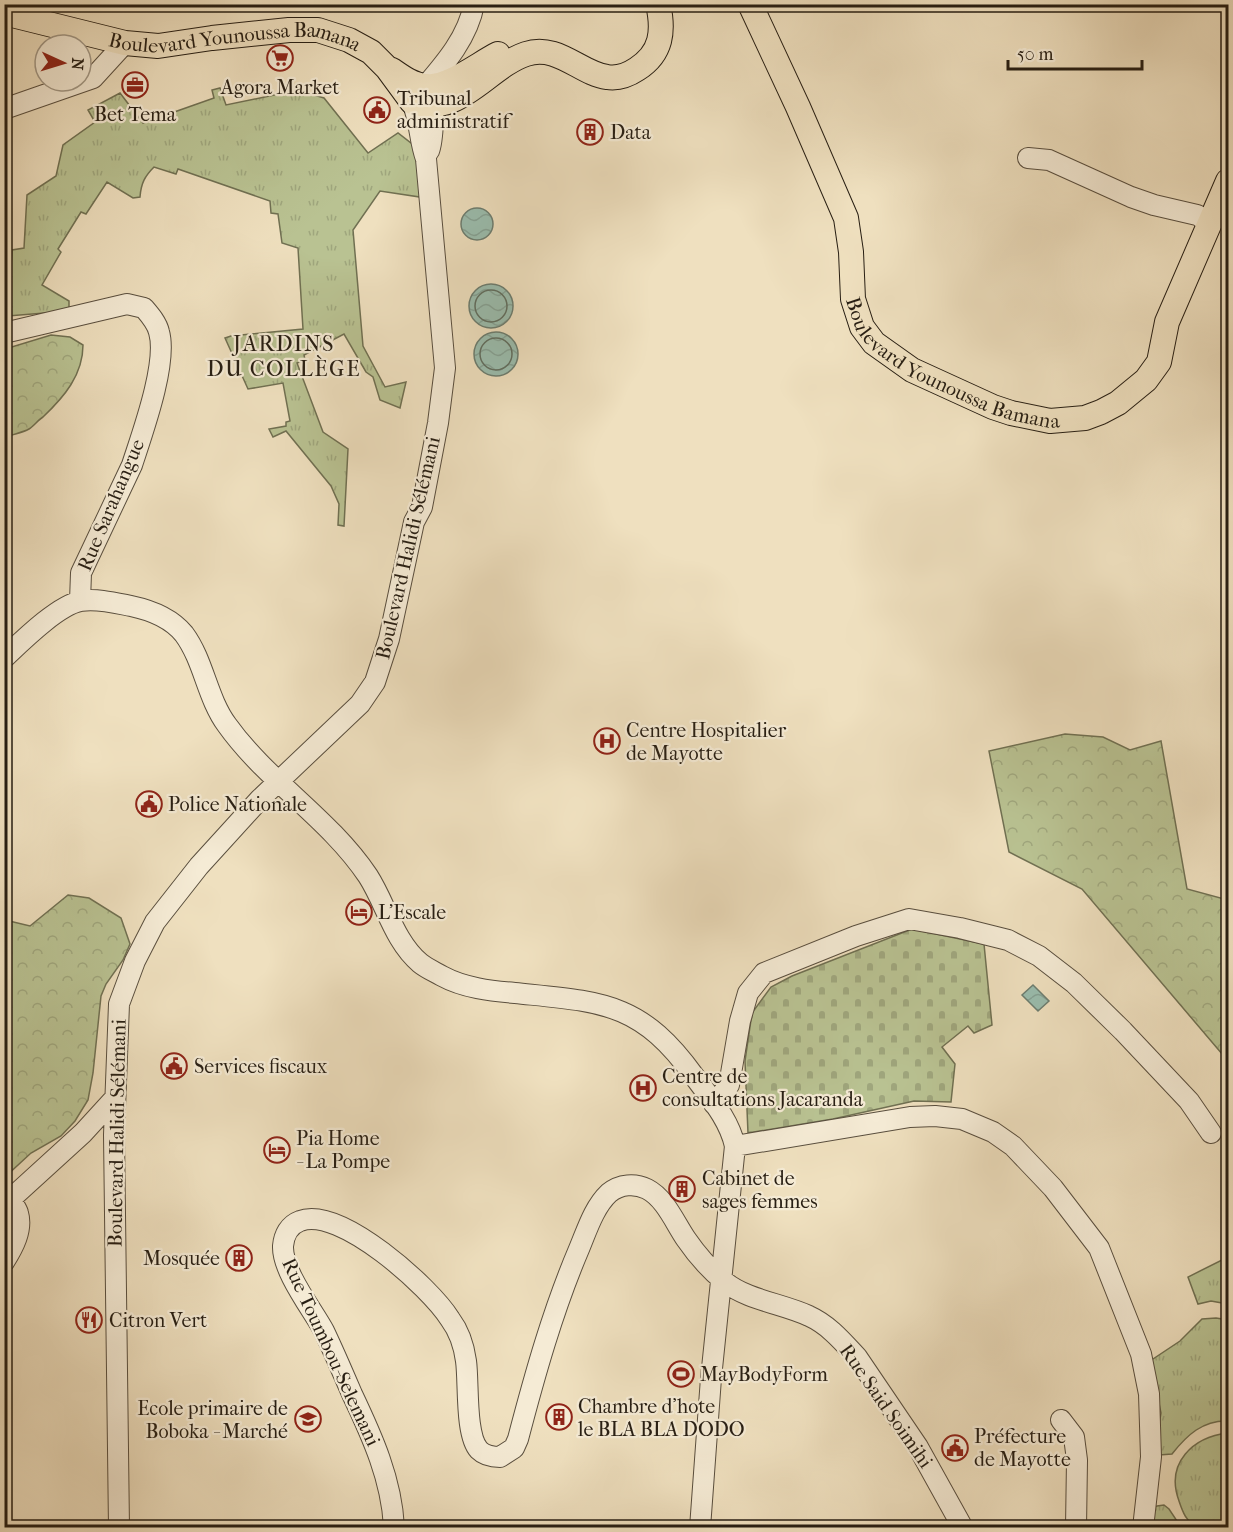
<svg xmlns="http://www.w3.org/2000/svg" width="1233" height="1532" font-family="'IM FELL French Canon',serif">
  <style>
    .grass { fill: url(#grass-tufts); stroke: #707052; stroke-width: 1.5 }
    .forest { fill: url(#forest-crowns); stroke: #707052; stroke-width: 1.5 }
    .cemetery { fill: url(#cemetery-stones); stroke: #707052; stroke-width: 1.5 }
    .water { fill: url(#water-waves); stroke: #6c7d70; stroke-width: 1.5 }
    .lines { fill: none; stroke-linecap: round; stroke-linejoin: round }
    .shore { stroke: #606e60; stroke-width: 1.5 }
    .minor-casing { stroke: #594e3e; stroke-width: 22 }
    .major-casing { stroke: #271e13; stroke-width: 26 }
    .minor { stroke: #f5ebd5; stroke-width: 20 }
    .major { stroke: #efe0bf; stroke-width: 24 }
    .labels { text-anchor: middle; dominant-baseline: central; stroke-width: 4.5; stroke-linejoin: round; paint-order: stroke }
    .street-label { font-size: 20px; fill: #271e13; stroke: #f5ebd5 }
    .poi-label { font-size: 20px; fill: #271e13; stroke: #f5ebd5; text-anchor: start }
    .quarter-label { font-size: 22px; letter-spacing: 1.5px; fill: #271e13; stroke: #f5ebd5 }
  </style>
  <defs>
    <pattern id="grass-tufts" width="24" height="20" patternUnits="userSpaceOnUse" patternTransform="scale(1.5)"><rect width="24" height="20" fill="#b9c292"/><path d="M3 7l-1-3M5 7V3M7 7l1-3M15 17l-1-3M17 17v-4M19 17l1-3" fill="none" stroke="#9fa67d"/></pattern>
    <pattern id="forest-crowns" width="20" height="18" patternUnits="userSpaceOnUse" patternTransform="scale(1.5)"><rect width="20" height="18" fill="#b9c292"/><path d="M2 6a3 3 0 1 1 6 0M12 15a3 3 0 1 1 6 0" fill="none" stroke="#9fa67d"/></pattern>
    <pattern id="cemetery-stones" width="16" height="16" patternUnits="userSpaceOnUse" patternTransform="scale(1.5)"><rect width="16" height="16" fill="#b9c292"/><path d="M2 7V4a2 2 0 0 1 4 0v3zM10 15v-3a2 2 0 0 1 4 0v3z" fill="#9fa67d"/></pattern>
    <pattern id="water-waves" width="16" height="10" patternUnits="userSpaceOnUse" patternTransform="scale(1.5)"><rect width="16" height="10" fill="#9abdae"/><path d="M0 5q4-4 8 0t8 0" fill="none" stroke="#85a295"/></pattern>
  </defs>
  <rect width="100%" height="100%" fill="#efe0bf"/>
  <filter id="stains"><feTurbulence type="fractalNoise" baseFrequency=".00333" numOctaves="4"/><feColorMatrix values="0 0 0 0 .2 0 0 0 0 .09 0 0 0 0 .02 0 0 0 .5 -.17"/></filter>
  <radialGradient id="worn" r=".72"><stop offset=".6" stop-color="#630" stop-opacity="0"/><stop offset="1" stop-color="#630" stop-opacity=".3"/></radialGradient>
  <path class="grass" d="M220,88L226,105L298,90L324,98L368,153L398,133L416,147L420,197L380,191L353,230L363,346L385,387L406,382L400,408L380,400L373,377L366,372L344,334L304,355L305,360L297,363L323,432L348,449L344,526L338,525L339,504L331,486L286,431L273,437L269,429L286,426V422L290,421L283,383L248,389L225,338L231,336L303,329L298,248L282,243L278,214L271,213L270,201L178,169L176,174L154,167C145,176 141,183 140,197L133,198L107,182L86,214L81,212L58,249L61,252L42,285L69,301V311L8,316L12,250L24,248L27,195L56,176L63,145L95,122L88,110L120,93L143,123L214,98L212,90Z
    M1228,1257V1304L1211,1301L1198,1304L1188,1277Z
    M1216,1318L1228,1320V1421C1203,1420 1187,1435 1172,1454L1159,1455L1155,1447L1161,1413L1150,1361L1180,1341L1202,1319Z
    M1228,1433V1527H1197C1186,1521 1183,1513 1179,1501C1165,1463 1193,1437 1228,1433Z
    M1164,1505L1169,1509L1181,1527L1149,1528L1151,1510L1157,1506Z"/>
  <path class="forest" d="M51,335L70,337L83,345C83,375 64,397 43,417C38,420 34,426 29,429C22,433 13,434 6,437L5,442V349Z
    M1065,734L1103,737L1130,750L1161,741L1187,889L1228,900V1061L1082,889L1009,852L989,751Z
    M68,895L89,898L121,918L130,944L123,960L106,984L101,996L93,1073L88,1100L75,1121L61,1136L31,1153L5,1177V920L30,926Z"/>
  <path class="cemetery" d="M912,929L984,944L992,1025L974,1033L968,1026L942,1047L955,1064L951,1102L914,1101L833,1119L748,1133L745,1061L752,1013L771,987L792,976Z"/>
  <path class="water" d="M461 224a16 16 0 1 1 32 0a16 16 0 1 1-32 0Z
    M469 306a22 22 0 1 1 44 0a22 22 0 1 1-44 0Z
    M474 354a22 22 0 1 1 44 0a22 22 0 1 1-44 0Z
    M1033,985L1049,1001L1038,1011L1022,995Z"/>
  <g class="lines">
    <path class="shore" d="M475 306a16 16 0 1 1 32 0a16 16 0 1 1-32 0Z
      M480 354a16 16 0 1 1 32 0a16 16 0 1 1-32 0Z"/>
    <g class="minor-casing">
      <path id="minor" d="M4,109L93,78L125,43
        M429,151C433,141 435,101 431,92
        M1028,158L1049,160L1131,197L1154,205L1197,215L1209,222
        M4,333L127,304L144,308C150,315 157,323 159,332C168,363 142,434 132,465L81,573L80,601
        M4,658C21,642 58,605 81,601C96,598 116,603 131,606C150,610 171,618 184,634C204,661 207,698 227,725C267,781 329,818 368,876C386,904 394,941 420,963C426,968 435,972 442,976C464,988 491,991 515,993C601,1002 640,1001 694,1076C710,1098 729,1119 735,1146L711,1378L700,1528
        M714,1104L729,1085L740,1021L748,993L764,973L856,936L909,919L960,928L1008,940L1039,956L1074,983L1123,1031L1189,1101L1211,1133
        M735,1146L910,1117L935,1116L962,1119L993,1132L1013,1146L1053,1188L1099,1248L1141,1354L1149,1394L1151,1457L1143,1528
        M4,1205L83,1133L115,1098
        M4,1262C13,1248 23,1230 18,1213C17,1209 13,1204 11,1200
        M1061,1420L1074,1437L1077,1460L1076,1528
        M119,1528L114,1135L119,1004L135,961L155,922L199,866L260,799L360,704L375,682L389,639L414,522L422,507L438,423L445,368L426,159C419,140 420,120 412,102C436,73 467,43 474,4
        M394,1528C392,1480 372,1436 352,1394C343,1373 334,1352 324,1331C312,1309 282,1271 283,1246C284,1235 289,1225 300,1221C339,1205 430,1287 450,1319C459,1331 464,1346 466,1361C469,1382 465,1435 479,1450C485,1456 493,1457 500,1457L514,1448L518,1439C535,1374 553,1310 579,1249C587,1230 594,1207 609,1193C620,1184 635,1183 647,1189C665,1198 675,1223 686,1239C697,1255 710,1270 725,1282C747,1300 784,1304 809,1316C829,1325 843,1342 857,1357L918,1447L963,1528"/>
    </g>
    <g class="major-casing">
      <g id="major">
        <path id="s1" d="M750,4L798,107L846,218L851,252L853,299L862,327L874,343L912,370L993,407L1011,413L1050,421L1085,418L1101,412L1118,403L1146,380L1159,362L1167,322L1228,181"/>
        <path id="s2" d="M4,13L125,43L158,46L212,38L289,30H318L349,40L371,52L387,68L412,102C459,118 487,67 526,54C557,43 581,74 607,77C619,79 628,75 637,69C662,53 664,31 658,4"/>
        <path d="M392,70C402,77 413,85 426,86C447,89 478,64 498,54"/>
      </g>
    </g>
    <use href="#minor" class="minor"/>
    <use href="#major" class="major"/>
  </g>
  <defs>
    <g id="supermarket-ring" transform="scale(1.35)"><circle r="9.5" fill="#f5ebd5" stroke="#8f2418" stroke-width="1.5"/><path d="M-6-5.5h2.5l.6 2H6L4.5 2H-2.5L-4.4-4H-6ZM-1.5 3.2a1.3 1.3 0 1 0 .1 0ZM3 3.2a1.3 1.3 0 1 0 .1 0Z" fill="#8f2418"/></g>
    <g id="office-ring" transform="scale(1.35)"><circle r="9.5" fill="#f5ebd5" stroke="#8f2418" stroke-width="1.5"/><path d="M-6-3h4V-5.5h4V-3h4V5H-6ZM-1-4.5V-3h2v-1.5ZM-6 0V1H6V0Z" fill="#8f2418"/></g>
    <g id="civic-ring" transform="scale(1.35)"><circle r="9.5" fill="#f5ebd5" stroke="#8f2418" stroke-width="1.5"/><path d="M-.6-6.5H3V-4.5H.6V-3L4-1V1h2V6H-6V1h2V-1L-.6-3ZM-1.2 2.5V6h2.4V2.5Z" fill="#8f2418"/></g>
    <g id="building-ring" transform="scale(1.35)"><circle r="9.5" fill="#f5ebd5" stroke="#8f2418" stroke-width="1.5"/><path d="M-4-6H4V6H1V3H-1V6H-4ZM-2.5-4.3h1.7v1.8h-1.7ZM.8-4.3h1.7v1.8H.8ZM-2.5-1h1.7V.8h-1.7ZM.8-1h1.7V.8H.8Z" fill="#8f2418"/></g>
    <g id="hospital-ring" transform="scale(1.35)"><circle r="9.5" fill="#f5ebd5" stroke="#8f2418" stroke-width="1.5"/><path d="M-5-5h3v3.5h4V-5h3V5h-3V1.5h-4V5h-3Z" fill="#8f2418"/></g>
    <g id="hotel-ring" transform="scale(1.35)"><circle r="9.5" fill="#f5ebd5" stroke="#8f2418" stroke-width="1.5"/><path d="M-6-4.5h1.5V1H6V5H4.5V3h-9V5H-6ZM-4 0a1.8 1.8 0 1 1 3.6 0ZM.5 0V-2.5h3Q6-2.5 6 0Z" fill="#8f2418"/></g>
    <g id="restaurant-ring" transform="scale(1.35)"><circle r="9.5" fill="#f5ebd5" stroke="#8f2418" stroke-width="1.5"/><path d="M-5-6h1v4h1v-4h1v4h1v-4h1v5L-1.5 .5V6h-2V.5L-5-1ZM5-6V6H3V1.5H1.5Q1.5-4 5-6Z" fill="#8f2418"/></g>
    <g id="stadium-ring" transform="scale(1.35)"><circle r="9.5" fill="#f5ebd5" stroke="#8f2418" stroke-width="1.5"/><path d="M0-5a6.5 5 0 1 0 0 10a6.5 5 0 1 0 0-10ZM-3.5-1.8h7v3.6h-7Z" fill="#8f2418"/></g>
    <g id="school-ring" transform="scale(1.35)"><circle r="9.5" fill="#f5ebd5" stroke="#8f2418" stroke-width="1.5"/><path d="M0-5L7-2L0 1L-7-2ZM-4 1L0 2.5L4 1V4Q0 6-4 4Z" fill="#8f2418"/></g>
  </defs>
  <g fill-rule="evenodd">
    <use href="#supermarket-ring" x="280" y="58"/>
    <use href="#office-ring" x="135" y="85"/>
    <use href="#civic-ring" x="377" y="110"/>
    <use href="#building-ring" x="590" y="132"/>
    <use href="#hospital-ring" x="607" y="741"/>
    <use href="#civic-ring" x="149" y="804"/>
    <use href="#hotel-ring" x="359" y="912"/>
    <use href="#civic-ring" x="174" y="1066"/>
    <use href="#hospital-ring" x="643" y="1088"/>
    <use href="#hotel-ring" x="277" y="1150"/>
    <use href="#building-ring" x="682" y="1189"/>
    <use href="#building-ring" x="239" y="1258"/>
    <use href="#restaurant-ring" x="89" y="1320"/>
    <use href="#stadium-ring" x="681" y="1374"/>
    <use href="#building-ring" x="559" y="1417"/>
    <use href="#school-ring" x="308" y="1419"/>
    <use href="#civic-ring" x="955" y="1448"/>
  </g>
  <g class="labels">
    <g class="street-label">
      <text stroke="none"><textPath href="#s2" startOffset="236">Boulevard Younoussa Bamana</textPath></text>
      <text stroke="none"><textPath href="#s1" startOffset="442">Boulevard Younoussa Bamana</textPath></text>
      <text transform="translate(111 505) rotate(-67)">Rue Sarahangue</text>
      <text transform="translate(408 548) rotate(-77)">Boulevard Halidi Sélémani</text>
      <text transform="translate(117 1133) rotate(-89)">Boulevard Halidi Sélémani</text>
      <text transform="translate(331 1352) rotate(65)">Rue Toumbou-Selemani</text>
      <text transform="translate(886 1406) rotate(55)">Rue Said Soimihi</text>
    </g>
    <g class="poi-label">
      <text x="280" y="87" text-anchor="middle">Agora Market</text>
      <text x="397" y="98">Tribunal<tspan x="397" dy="23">administratif</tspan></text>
      <text x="135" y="114" text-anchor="middle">Bet Tema</text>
      <text x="610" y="132">Data</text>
      <text x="626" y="730">Centre Hospitalier<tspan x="626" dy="23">de Mayotte</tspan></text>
      <text x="168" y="804">Police Nationale</text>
      <text x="378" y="912">L'Escale</text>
      <text x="194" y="1066">Services fiscaux</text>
      <text x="662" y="1076">Centre de<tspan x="662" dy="23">consultations Jacaranda</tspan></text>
      <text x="296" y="1138">Pia Home<tspan x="296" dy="23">- La Pompe</tspan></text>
      <text x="702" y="1178">Cabinet de<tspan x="702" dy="23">sages femmes</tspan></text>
      <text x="220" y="1258" text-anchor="end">Mosquée</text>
      <text x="109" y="1320">Citron Vert</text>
      <text x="700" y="1374">MayBodyForm</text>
      <text x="578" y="1406">Chambre d'hote<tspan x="578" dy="23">le BLA BLA DODO</tspan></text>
      <text x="288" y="1408" text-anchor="end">Ecole primaire de<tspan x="288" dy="23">Boboka - Marché</tspan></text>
      <text x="974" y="1436">Préfecture<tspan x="974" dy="23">de Mayotte</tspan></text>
    </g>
    <g class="quarter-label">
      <text x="284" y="344">JARDINS<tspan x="284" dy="25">DU COLLÈGE</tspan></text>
    </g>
  </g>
  <rect width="1233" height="1532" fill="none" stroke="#efe0bf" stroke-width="24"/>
  <rect x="6" y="6" width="1221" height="1520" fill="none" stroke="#271e13" stroke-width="3"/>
  <rect x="12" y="12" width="1209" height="1508" fill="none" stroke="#271e13" stroke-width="1.5"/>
  <g transform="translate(63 63) rotate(94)"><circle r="28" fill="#f5ebd5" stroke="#a39987" stroke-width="1.5"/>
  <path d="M0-4.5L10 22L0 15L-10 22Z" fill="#8f2418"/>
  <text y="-9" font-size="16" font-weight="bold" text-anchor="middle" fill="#271e13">N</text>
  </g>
  <path d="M1008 60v9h134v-9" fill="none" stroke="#271e13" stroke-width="3"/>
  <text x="1017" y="60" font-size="18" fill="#271e13" stroke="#f5ebd5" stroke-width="4.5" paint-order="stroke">50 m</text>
  <rect width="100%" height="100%" filter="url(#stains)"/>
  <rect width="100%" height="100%" fill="url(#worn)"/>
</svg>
